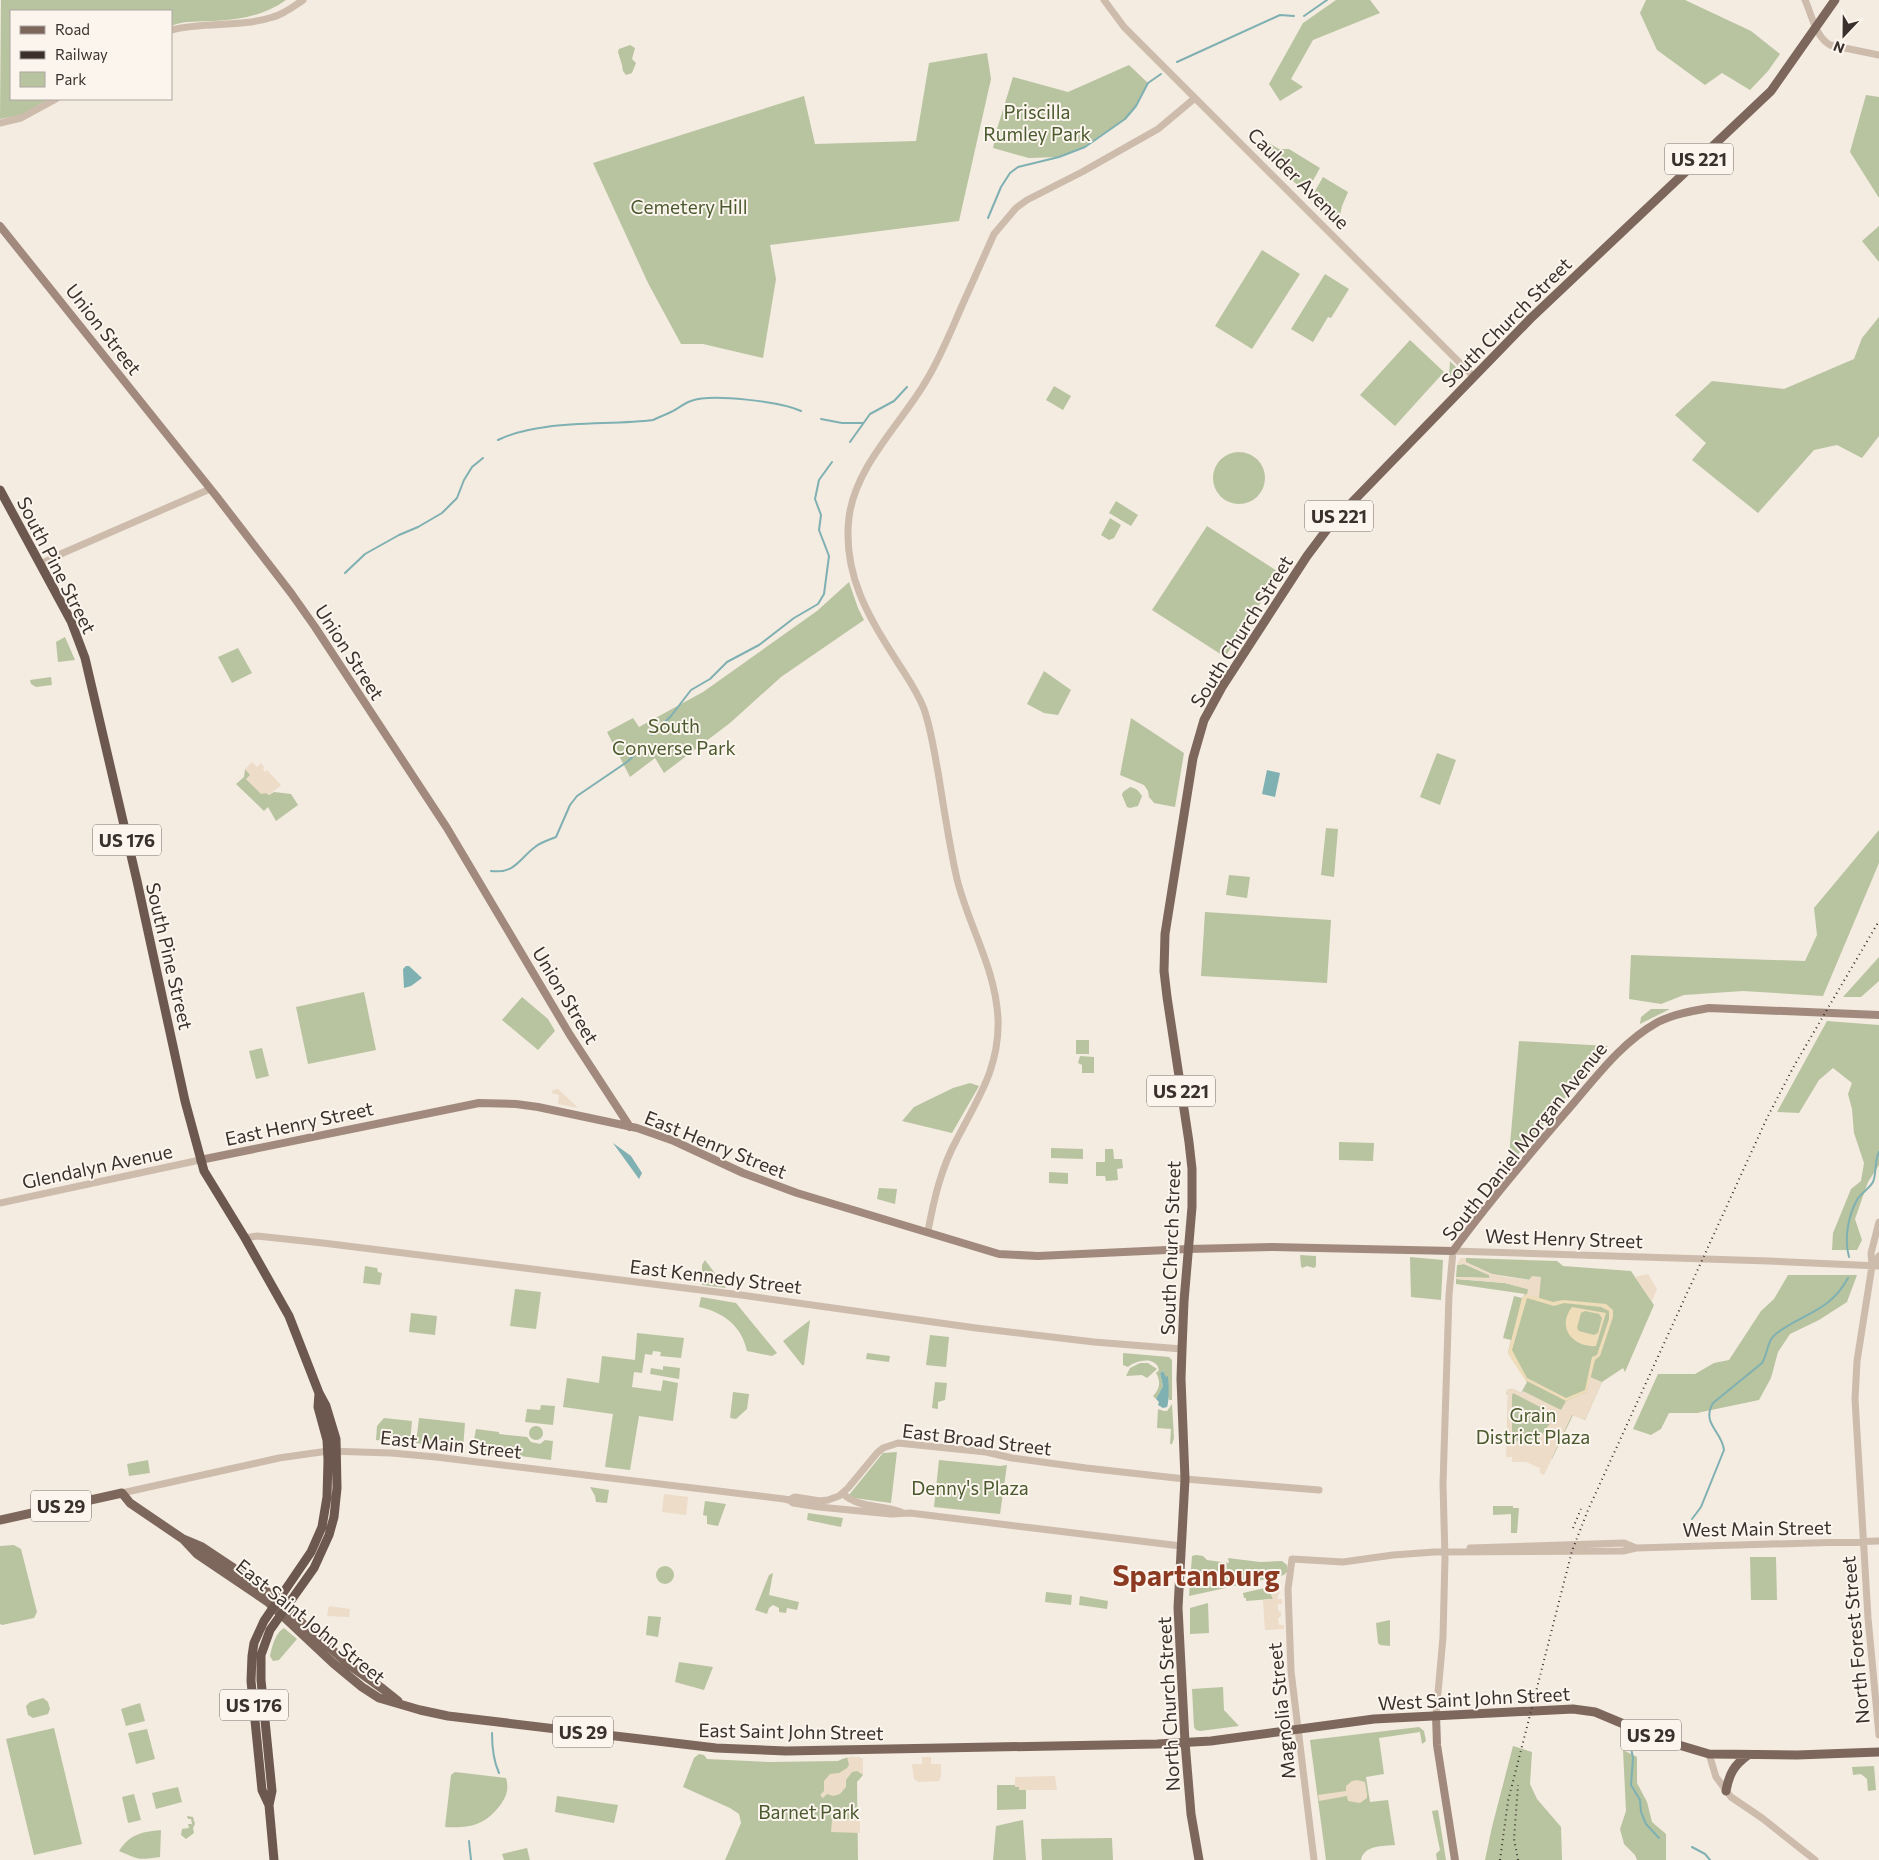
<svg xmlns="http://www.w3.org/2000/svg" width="1879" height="1860" font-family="Commissioner,sans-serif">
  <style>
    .green { fill: #b8c4a0 }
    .sand { fill: #efdcb8; fill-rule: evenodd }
    .plaza { fill: #ecdcc8; fill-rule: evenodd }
    .water { fill: #7fb0b2 }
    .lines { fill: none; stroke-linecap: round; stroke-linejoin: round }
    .stream { stroke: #7fb0b2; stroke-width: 2 }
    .tertiary { stroke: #cdbbac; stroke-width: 7 }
    .secondary { stroke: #a18a7d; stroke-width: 8 }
    .primary { stroke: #7d675c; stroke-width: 9 }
    .trunk { stroke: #6c584f; stroke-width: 9 }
    .rail { stroke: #3b302b; stroke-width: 2; stroke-dasharray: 1 4; stroke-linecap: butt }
    .labels { text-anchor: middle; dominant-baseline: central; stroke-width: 4; stroke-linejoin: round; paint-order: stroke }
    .shield { fill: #fbf5ee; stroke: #756b66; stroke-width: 1 }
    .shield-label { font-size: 18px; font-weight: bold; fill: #3b302b }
    .park-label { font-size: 19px; fill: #4a5a2e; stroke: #fbf5ee }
    .street-label { font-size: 19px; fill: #3b302b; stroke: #fbf5ee }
    .town-label { font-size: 29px; font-weight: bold; fill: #8c3b22; stroke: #fbf5ee }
  </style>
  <rect width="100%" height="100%" fill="#f4ebe1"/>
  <path class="green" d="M1,0H286C265,15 240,20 214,21C199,22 186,20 171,26V11H11V99H49L21,115L0,119Z
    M1336,0H1370L1380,13L1313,40L1291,79L1303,87L1280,101L1269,84L1303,23Z
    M1646,0H1685L1751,31L1780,54L1768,71L1750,90L1722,73L1705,85L1657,50L1640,13Z
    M630,45L635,48L632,59L636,63L632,73L626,75L623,71L622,65L618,52L619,49Z
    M987,53L991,79L959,221L770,245L776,279L763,358L703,344H681L648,283L593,163L804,96L815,144L916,141L929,63Z
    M1129,65L1148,83L1136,106L1125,119L1085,147L1059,157L1029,158L993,148L997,129L1013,77L1068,92Z
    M1866,95L1879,97V198L1850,152Z
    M1267,142L1279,149H1289L1320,168L1306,193L1261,151Z
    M1323,177L1348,192L1342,206L1338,225L1311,198Z
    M1879,226V262L1862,241Z
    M1262,250L1300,274L1252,349L1215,326Z
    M1325,274L1349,289L1331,318L1328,317L1313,342L1291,329Z
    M1879,317V436L1862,458L1837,445L1814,450L1758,513L1692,460L1706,443L1675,415L1712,381L1784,389L1854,359L1862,338Z
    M1410,340L1444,372L1395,426L1360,395Z
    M1450,361L1462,373L1451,386L1449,377Z
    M1054,386L1071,396L1063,410L1046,400Z
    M1213 478a26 26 0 1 1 52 0a26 26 0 1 1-52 0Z
    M1116,501L1138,515L1131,526L1109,513Z
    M1110,518L1121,525L1114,538L1109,540L1101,535Z
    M1207,526L1280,573L1225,657L1152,610Z
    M849,582L858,608L864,620L781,677L730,723L664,773L655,758L630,777L607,732L633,718L639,727L703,692L817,611Z
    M65,637L75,660L58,662L56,642Z
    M238,648L252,673L232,683L218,657Z
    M1044,671L1071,690L1058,715L1044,713L1027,704Z
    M51,677L52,685L36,687L31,684L30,680Z
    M1131,718L1184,753L1175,807L1154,803L1149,797L1148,791L1144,785L1120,775Z
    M1437,753L1456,760L1440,805L1420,797Z
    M245,769L251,775L246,779L269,795L274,792L291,794L298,805L276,821L268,807L264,811L236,784L244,777Z
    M1130,787C1136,788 1139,791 1142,796L1138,806L1130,808L1127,807L1122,795L1123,792Z
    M1326,828L1338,829L1334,877L1321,875Z
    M1879,830V863L1823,996L1743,991L1684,995L1661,1004L1629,999L1631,955L1805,961L1817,935L1814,908Z
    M1229,875L1250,877L1247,898L1226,895Z
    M1205,912L1331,920L1327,983L1201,976Z
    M1879,957V981L1861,997H1843Z
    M364,992L376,1050L308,1064L296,1007Z
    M522,997L548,1019L555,1031L538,1050L502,1020Z
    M1651,1009H1670L1640,1024L1641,1017Z
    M1827,1021L1879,1025V1165L1868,1182L1855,1219L1862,1240L1857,1250H1832L1833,1233L1851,1189L1861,1181L1864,1163L1854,1133L1852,1109L1848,1094L1852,1083L1833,1068L1819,1080L1799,1113L1777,1112Z
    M1076,1040H1089V1054H1076Z
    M1519,1041L1608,1046L1516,1157L1509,1156Z
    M262,1048L269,1076L256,1079L249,1051Z
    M1080,1056L1094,1057V1073H1082V1065L1078,1063Z
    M970,1083L979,1086L952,1133L902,1121L914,1107L953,1088Z
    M1339,1142L1374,1143L1373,1161L1339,1160Z
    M1051,1148L1083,1149V1159L1051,1158Z
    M1105,1149H1113L1114,1159H1122L1123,1168L1117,1169L1118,1180L1106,1181L1105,1176H1096V1162H1105Z
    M1049,1172L1068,1173V1184L1049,1183Z
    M879,1188L897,1189L895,1204L877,1199Z
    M1300,1255L1316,1256V1266L1314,1268L1307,1266L1302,1268L1301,1266Z
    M1410,1257L1443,1260L1441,1300L1411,1297Z
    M1466,1258L1557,1261L1563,1266L1631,1271L1654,1305L1625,1372L1623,1368L1602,1382L1585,1420L1573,1415L1552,1459L1507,1443L1508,1395L1506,1394L1507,1390L1513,1389L1521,1393L1527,1382L1508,1353L1511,1340L1503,1338L1514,1296L1522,1298L1525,1294L1456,1284V1279L1505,1283L1528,1289L1530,1280L1492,1274L1465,1262Z
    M705,1260L726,1288L702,1285V1265Z
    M1464,1264L1489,1275V1278L1456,1277L1457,1265Z
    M365,1266L377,1268L378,1272L382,1273L380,1285L363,1283Z
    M1788,1275H1857L1847,1302L1819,1320L1790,1334L1778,1352L1771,1378L1759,1400L1697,1413H1669L1661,1429L1651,1435L1633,1429L1658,1374H1695L1714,1363L1729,1360L1761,1311L1774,1299Z
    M515,1289L541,1292L536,1329L510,1326Z
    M701,1297L736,1303L777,1353L772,1356L747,1351C742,1326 723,1312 699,1307Z
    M411,1313L437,1316L435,1335L409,1332Z
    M810,1320L804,1365H802L783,1341Z
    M637,1333L684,1338L681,1358L660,1356L661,1352L653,1351L652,1355L645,1354L642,1373L634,1372L632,1387L661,1391L663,1380L678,1383L673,1421L639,1416L630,1470L605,1467L613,1414L563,1407L567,1378L599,1383L602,1356L635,1360Z
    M930,1335L949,1337L946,1367L926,1365Z
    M867,1353L890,1356L889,1362L866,1359Z
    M1123,1353L1169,1357L1172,1360V1400H1169C1166,1391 1167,1381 1163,1371L1160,1373L1163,1386L1156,1399L1153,1396C1160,1389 1161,1381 1156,1373L1159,1370C1156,1356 1137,1360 1128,1367L1123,1365Z
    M1140,1363H1148L1157,1369L1147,1378L1142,1375L1126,1376L1130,1368Z
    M663,1366L680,1368L679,1379L650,1374L651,1368L663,1370Z
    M935,1382L947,1383L945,1400L938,1402V1409L932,1408Z
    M733,1392L749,1394L747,1409L736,1419L730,1418Z
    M1172,1404L1174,1438L1172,1444H1170L1171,1429L1157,1428L1158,1409L1164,1411H1167Z
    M541,1405L555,1406L553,1425L525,1422L527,1409L540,1410Z
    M384,1418L412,1421L410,1443L376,1440L377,1426Z
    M419,1418L465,1423L463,1449L416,1443Z
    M529 1433a7 7 0 1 1 14 0a7 7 0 1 1-14 0Z
    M476,1429L499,1432V1434L527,1437L531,1442L540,1444L545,1440L553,1441L551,1460L472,1450Z
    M897,1452L891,1503L854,1498L849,1495L883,1453Z
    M148,1460L150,1473L129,1476L127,1464Z
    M939,1460L1000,1466L1007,1465L1000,1514L934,1507Z
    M590,1487L609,1490L607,1503L596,1502L595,1496Z
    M705,1501L726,1504L718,1526L707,1524V1516L703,1515Z
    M1493,1506H1513V1508H1519L1517,1533H1511V1514L1493,1515Z
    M808,1513L843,1518L841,1527L807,1520Z
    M14,1545L21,1549L37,1612L34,1618L2,1625L0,1624V1546Z
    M1196,1555L1203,1556L1207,1560L1229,1563L1228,1558L1260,1562L1282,1561L1287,1565L1288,1571L1284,1575L1189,1596L1192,1556Z
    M1750,1557H1776L1777,1600H1751Z
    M656 1575a9 9 0 1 1 18 0a9 9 0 1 1-18 0Z
    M773,1573L769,1595L799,1602L797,1610L787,1608L786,1613L779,1612V1608L773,1605L769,1608L767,1614L755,1610L769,1575Z
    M1273,1586L1270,1592L1273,1599L1246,1601V1598H1244L1243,1593Z
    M1046,1592L1072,1595L1071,1605L1045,1602Z
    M1080,1596L1108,1601L1107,1609L1079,1605Z
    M1208,1603L1209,1633L1190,1634V1608Z
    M648,1616L661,1617L658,1637L646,1635Z
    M1390,1620V1646L1380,1645L1378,1643L1376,1623Z
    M284,1628L297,1639L279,1660L273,1661L270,1656C272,1647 275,1633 284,1628Z
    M679,1662L713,1667L704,1690L675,1682Z
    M1223,1687L1224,1710L1239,1726L1200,1731L1196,1730L1194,1727L1192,1689Z
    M43,1698L48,1702L50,1709L48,1714L33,1718L28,1715L26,1706L30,1702Z
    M140,1703L145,1721L126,1726L121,1709Z
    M1419,1727L1424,1731L1426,1741L1422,1744L1420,1732L1379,1738L1384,1774L1366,1777L1370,1802L1388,1800L1395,1845C1383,1846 1364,1845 1361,1860H1326L1310,1740Z
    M54,1728L82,1844L34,1855L6,1739Z
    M147,1729L155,1759L136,1764L128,1733Z
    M1513,1746L1532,1752L1530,1784L1537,1799L1561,1827L1562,1860H1485L1492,1827Z
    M1623,1750L1637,1757V1783L1647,1802L1652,1822L1666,1834V1860H1637L1635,1855L1624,1844L1620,1829L1626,1811Z
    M699,1754L704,1755L707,1759L769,1762L838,1761C846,1757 854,1755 863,1759V1775L857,1782L858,1860H725L741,1823L739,1814L730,1808L683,1787L694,1758Z
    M1874,1766L1876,1790L1868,1791L1867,1779L1861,1774L1853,1775L1852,1767Z
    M455,1772L506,1778C509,1788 507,1796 501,1804C485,1826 470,1828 445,1827L451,1775Z
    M997,1785H1015V1787L1019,1786V1790H1026V1809L997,1810Z
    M178,1787L182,1802L156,1809L152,1793Z
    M134,1794L141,1820L128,1823L122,1797Z
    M557,1796L618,1805L614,1823L555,1812Z
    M1438,1810L1446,1860H1437L1436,1854L1440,1850L1432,1811Z
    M187,1816L193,1817L195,1824L193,1828L194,1833L186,1839L181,1835L182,1829L189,1828L188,1824H192L191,1819H188Z
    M1023,1820L1026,1860H993L996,1826Z
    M161,1830L160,1857C138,1860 140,1860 119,1851C130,1834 141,1832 161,1830Z
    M1112,1838L1113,1860H1042L1041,1839Z
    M527,1848L530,1860H504L502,1854Z"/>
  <path class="sand" d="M1526,1294L1553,1302L1563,1300L1606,1304L1613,1310V1317L1600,1356L1595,1360L1587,1392L1566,1401L1525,1380L1508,1353L1522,1298ZM1527,1298L1554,1306L1564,1303L1601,1307L1609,1311V1319L1597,1355L1592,1357L1585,1390L1566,1398L1527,1378L1512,1350Z
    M1572,1307L1606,1313L1596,1346C1573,1348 1556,1327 1572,1307ZM1585,1311L1599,1314L1602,1318L1598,1333L1594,1335L1579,1331L1577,1328L1581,1313Z"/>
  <path class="plaza" d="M252,762L257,767L261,763L264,767L263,769L265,772L267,770L281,785L269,795L267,793L261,794L246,779L250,775L245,769Z
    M558,1089L575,1105L578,1108L558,1104L559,1095L552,1093L553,1090Z
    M1460,1258H1466V1262L1492,1274L1506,1277L1529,1280L1532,1276L1541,1277L1539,1298L1527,1295L1528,1289L1505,1283L1456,1279V1277L1489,1278V1275L1464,1264L1457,1265Z
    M1648,1274L1657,1289L1652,1301L1635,1277Z
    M1590,1377L1602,1382L1585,1420L1572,1415L1544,1475L1540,1473V1468L1526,1462H1512V1457H1506L1508,1395L1506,1394L1507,1390L1513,1389L1521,1393L1523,1391L1561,1410L1566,1401L1587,1392ZM1513,1393L1556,1415L1538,1440L1517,1441L1512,1436V1396Z
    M664,1494L688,1497L686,1515L662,1512Z
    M1274,1587L1280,1591L1277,1599H1282V1604H1278V1611L1281,1612V1616L1278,1618L1279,1625H1284V1629L1265,1630L1263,1600L1273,1599L1270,1591Z
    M329,1606L350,1609L349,1617L327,1616Z
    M847,1757H858L863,1759V1775L857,1771L852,1772L846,1780V1787L840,1794L833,1796L827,1794L823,1798L820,1795L824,1791V1781L830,1774L839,1773L847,1768L849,1765Z
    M922,1757H931V1764H941V1776L939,1781L919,1782L914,1779L912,1764H922Z
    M1055,1776L1057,1790H1019V1787H1015V1777Z
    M1357,1780L1365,1782L1367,1794V1798L1360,1803L1348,1801L1347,1796L1319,1801L1318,1795L1346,1791V1786L1352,1781Z
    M860,1819V1833L831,1832L832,1820Z"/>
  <path class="water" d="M1267,770L1280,773L1275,797L1262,794Z
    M406,966H409L422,978L411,986L404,988L403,969Z
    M613,1143L631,1156L642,1173L639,1179Z
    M1163,1371L1166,1377L1168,1376V1378C1169,1384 1169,1403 1167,1407L1163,1408L1158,1405L1159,1402L1156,1399L1163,1386L1160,1373Z"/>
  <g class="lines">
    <path class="stream" d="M1304,16L1327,0
      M1177,62L1280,15L1294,16
      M988,218L1001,187L1010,173L1018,167L1059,157L1085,147L1125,119L1136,106L1148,83L1161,74
      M821,419L842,423H863
      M498,440C540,419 607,426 653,420C659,417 665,415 671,412C678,409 684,403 691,401C712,393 781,402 801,411
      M850,442L870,414L894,401L907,387
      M345,573L365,554L399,535L418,527L442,513L457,498L464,480L472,467L483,458
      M652,735L671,716L691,690L710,679L727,662L759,645L794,618L818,604L824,594L829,556L819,530L821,515L815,499L819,480L832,462
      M491,871C515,874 519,859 535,847C541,842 549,840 556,837L570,805L577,796L627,762L644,746
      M1849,1257C1844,1239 1848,1216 1857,1200C1861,1193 1869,1189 1873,1182C1877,1172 1874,1162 1879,1152
      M1692,1519L1701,1507L1724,1450C1722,1431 1701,1424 1713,1403L1762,1363C1767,1355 1767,1345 1772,1338C1776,1332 1785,1328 1791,1324C1816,1310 1834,1304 1848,1278
      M492,1733C492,1748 493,1760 499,1773
      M1630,1743L1633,1758L1631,1785L1640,1800L1641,1812L1646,1824L1659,1838
      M469,1841L471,1860
      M1692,1847L1705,1854L1710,1860"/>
    <path class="tertiary" d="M1104,0L1124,27L1474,377
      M1805,0C1812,15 1815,36 1830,45L1879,55
      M171,30C204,21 240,28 273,17C284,14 294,6 303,0
      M0,123L21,118L56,99
      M41,564L63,553L210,489
      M0,1203L200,1160
      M1879,1222L1871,1253L1872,1266L1857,1361L1855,1399L1868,1618L1879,1735
      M928,1231C934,1199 941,1168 957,1139C978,1098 1000,1067 998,1018C995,967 969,927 957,879C949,844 944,808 938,772C934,751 931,729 924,709C918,693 909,680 900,666C870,619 842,576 849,517C856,465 901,424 926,381C940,358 950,333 961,308C972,283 983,259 994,234L1016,208L1027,200L1082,172L1158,129L1195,98
      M245,1238L257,1236L323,1243L741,1295L976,1328L1094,1342L1182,1349
      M1872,1266L1879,1256
      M122,1493L279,1458L328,1451L391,1453L436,1457L784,1499L789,1500L793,1503L819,1507L891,1514L910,1513L1181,1546
      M843,1494C861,1509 880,1504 901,1512
      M789,1500L795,1497L820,1501L828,1500L839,1496L848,1488L877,1453L883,1448L898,1443L986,1452L1012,1458L1086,1468L1185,1479L1319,1490
      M1470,1548L1624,1543L1636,1548
      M1436,1715L1443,1637L1445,1558L1443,1484L1449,1295L1453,1251L1769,1261L1879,1266
      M1709,1754L1716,1777L1731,1797L1762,1818L1815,1860
      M1314,1860L1291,1671L1288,1589L1292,1559L1343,1562L1393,1555L1435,1552L1623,1551L1636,1548L1879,1541"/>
    <path class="secondary" d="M0,226L217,497L291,593L315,627L447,828L570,1035L630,1127
      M200,1160L479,1103L516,1104L538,1107L637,1128L674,1141L743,1173L797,1193L999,1254L1038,1256L1188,1249L1272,1247L1453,1251C1488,1203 1527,1157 1566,1112C1594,1080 1620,1043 1658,1022C1674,1014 1692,1011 1709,1008L1879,1015
      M1436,1715L1437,1745L1455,1860"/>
    <path class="primary" d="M0,1520L122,1493L130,1503L183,1539L202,1547L262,1587L348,1664L383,1689L398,1701
      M183,1539L197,1554L268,1602L333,1663L362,1687L379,1698L420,1710L448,1716L716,1748L786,1751L1157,1744L1211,1741L1374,1719L1573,1709L1595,1712L1662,1740L1709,1754L1797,1755L1879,1752
      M1726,1791C1729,1774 1734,1765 1748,1755
      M1199,1860L1191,1814L1185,1742L1178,1608L1185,1479L1181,1379L1182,1349L1184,1301L1192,1207V1169L1189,1142L1167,997L1164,971L1165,934L1193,758L1204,720L1222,687L1307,556L1331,524L1530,319L1771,91L1835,0"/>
    <path class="trunk" d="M0,490L71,621L85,658L137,881L185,1101L204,1171L245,1238L289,1316L319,1393L326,1406L336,1439L337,1488L334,1517L329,1535L314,1568L270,1630L261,1655V1680L272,1791L269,1805L274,1860
      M269,1805L262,1790L251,1681L252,1656L254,1643L264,1621L311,1552L322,1527L327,1497L328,1460L327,1440L318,1407L319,1393"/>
    <path class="rail" d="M1573,1528L1581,1509
      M1500,1860L1508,1801L1572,1551L1588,1510L1767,1118L1794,1066L1879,921
      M1518,1860L1514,1839L1518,1785"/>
  </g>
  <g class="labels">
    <g class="shield">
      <rect x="1665" y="143.5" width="68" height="31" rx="4"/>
      <rect x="1305" y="500.5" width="68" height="31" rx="4"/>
      <rect x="93" y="824.5" width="68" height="31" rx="4"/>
      <rect x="1147" y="1075.5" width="68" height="31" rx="4"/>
      <rect x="31" y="1490.5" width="60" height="31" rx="4"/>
      <rect x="220" y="1689.5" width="68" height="31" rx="4"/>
      <rect x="553" y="1716.5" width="60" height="31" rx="4"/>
      <rect x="1621" y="1719.5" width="60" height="31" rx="4"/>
    </g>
    <g class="shield-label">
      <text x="1699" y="159">US 221</text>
      <text x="1339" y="516">US 221</text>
      <text x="127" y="840">US 176</text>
      <text x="1181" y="1091">US 221</text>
      <text x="61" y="1506">US 29</text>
      <text x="254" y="1705">US 176</text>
      <text x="583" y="1732">US 29</text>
      <text x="1651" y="1735">US 29</text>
    </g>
    <g class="park-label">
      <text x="1037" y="111">Priscilla<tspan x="1037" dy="22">Rumley Park</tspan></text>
      <text x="689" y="206">Cemetery Hill</text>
      <text x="674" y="725">South<tspan x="674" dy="22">Converse Park</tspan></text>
      <text x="1533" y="1414">Grain<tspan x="1533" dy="22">District Plaza</tspan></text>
      <text x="970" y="1487">Denny's Plaza</text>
      <text x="809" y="1811">Barnet Park</text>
    </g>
    <g class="street-label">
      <text transform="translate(1299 178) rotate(45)">Caulder Avenue</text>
      <text transform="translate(1506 322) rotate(-45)">South Church Street</text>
      <text transform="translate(104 329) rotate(52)">Union Street</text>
      <text transform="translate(57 565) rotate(63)">South Pine Street</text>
      <text transform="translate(1241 631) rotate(-58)">South Church Street</text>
      <text transform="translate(350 652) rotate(57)">Union Street</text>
      <text transform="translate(170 956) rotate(77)">South Pine Street</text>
      <text transform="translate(566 995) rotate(59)">Union Street</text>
      <text transform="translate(299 1123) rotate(-12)">East Henry Street</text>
      <text transform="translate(1524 1141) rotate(-51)">South Daniel Morgan Avenue</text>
      <text transform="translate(716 1144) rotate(22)">East Henry Street</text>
      <text transform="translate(97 1166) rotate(-12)">Glendalyn Avenue</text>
      <text transform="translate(1564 1238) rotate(2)">West Henry Street</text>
      <text transform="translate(1170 1248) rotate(-88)">South Church Street</text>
      <text transform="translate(716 1276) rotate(7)">East Kennedy Street</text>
      <text transform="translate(977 1439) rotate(7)">East Broad Street</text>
      <text transform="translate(451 1444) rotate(6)">East Main Street</text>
      <text transform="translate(1757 1528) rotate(-1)">West Main Street</text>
      <text transform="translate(311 1621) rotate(39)">East Saint John Street</text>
      <text transform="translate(1855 1640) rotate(-95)">North Forest Street</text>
      <text transform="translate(1474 1698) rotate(-3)">West Saint John Street</text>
      <text transform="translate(1168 1704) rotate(-93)">North Church Street</text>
      <text transform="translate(1281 1711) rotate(-96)">Magnolia Street</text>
      <text transform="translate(791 1731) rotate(1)">East Saint John Street</text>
    </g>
    <g class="town-label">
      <text x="1196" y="1574">Spartanburg</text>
    </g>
  </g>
  <rect x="10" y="10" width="162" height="90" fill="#fbf5ee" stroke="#aea6a0"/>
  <rect x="20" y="26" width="25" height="8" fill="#7d675c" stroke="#aea6a0"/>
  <text x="55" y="35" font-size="15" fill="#3b302b">Road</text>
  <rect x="20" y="51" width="25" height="8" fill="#3b302b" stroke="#aea6a0"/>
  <text x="55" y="60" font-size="15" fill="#3b302b">Railway</text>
  <rect x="20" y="72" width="25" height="15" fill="#b8c4a0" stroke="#aea6a0"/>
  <text x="55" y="85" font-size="15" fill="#3b302b">Park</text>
  <g transform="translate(1844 35) rotate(202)" stroke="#fbf5ee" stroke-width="4" paint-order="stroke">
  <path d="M0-4L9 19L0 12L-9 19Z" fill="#3b302b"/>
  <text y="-8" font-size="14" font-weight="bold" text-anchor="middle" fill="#3b302b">N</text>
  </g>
</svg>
